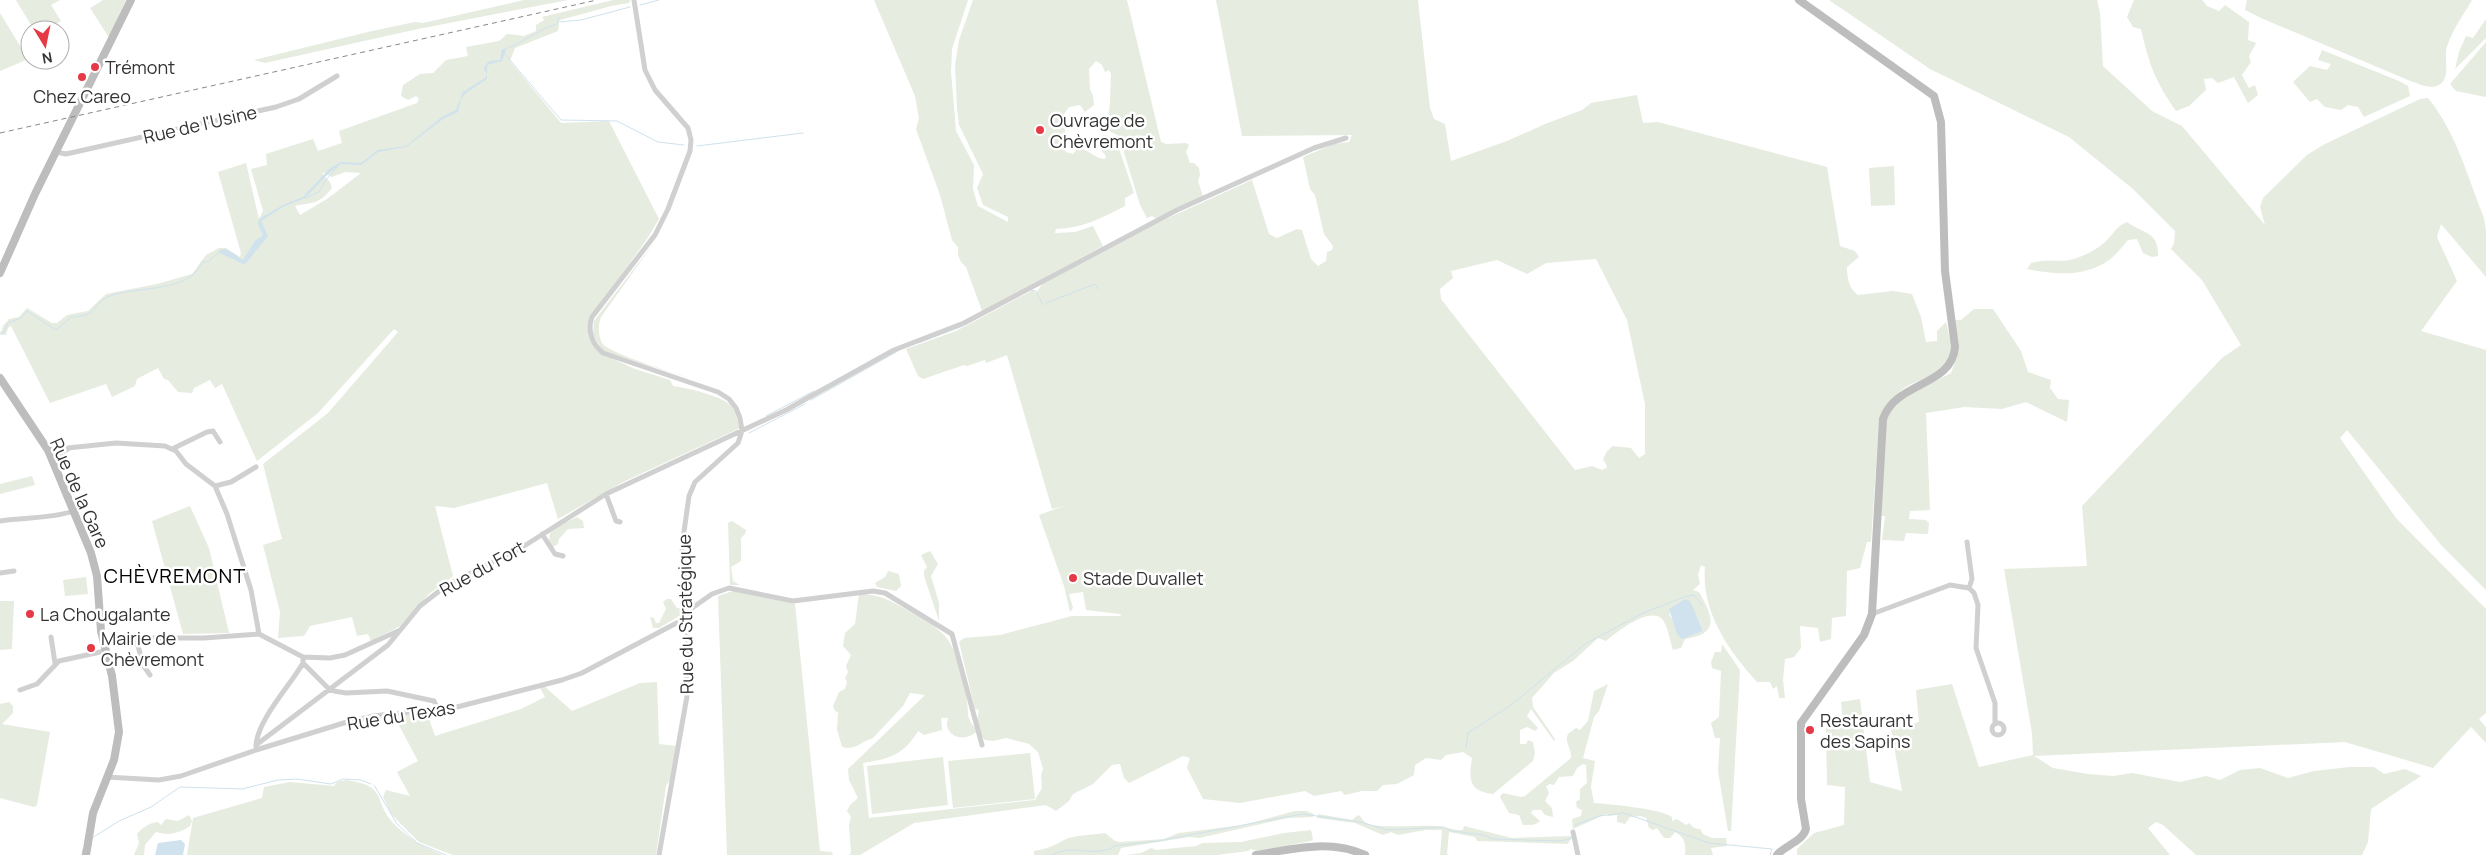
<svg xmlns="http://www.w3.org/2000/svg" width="2486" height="855" font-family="Manrope,sans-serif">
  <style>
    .green { fill: #e6ecdf; fill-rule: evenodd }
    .water { fill: #cfe2ee }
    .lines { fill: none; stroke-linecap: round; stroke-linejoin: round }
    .stream { stroke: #cfe2ee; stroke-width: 1 }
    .street { stroke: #d0d0d0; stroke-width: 5 }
    .secondary { stroke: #bdbdbd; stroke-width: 8 }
    .rail { stroke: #888; stroke-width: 1; stroke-dasharray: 5 4; stroke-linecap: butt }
    .poi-dot { fill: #e63946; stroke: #fff; stroke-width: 2 }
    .labels { text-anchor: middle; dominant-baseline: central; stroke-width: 5; stroke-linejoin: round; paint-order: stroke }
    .poi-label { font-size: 18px; fill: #333; stroke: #fff; text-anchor: start }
    .street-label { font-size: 18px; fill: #333; stroke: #fff }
    .quarter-label { font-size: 20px; letter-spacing: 1px; fill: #000; stroke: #fff }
  </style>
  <rect width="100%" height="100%" fill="#fff"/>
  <path class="green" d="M16,0H60L51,5L61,21L46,30H34Z
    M103,0H126L110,35L108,36L90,8Z
    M524,0H568L418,29L265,63L254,60L372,31L415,22L423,23Z
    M613,0H630L629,3L611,6L557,21L559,24L558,31L515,48L510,61L561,123L609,121L659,219L647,239L589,320L588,335L591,342L598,352L635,369L670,380L673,386C685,388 696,390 707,394C728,401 735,403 739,427L738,429L623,482L558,519L547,483L454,508L435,506L453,576L429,594L400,626L371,641L368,634L357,636L352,617L310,626L304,636L278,638L280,612L263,545L282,539L263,464L328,413L398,332L394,329L318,413L257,461L222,384L215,388L210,380L194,388L192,393L178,392L168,380L164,379L158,368L137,379L135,386L112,397L106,384L50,403L11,326L8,328L6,335H0L3,326L9,319L19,317L27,308L52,323H57L67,315L88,311L106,294L157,284L192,274L206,255L219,248H226L240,257L241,253L218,172L246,163L259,219L263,211L251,169L267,165L266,154L313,139L318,151L342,143L339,131L417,103L419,99L416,96L408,100L401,96L403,85L420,74L433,73L446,60L468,56L466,47L499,41L507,34L524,36L536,31V25L544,20L542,17ZM323,172L332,177L345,172L361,173L327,199L300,215L295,206C314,202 318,205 332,188L330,182L323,175Z
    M874,0H968L952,49L951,72L956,131L974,165L973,189L978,206L1008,222V217L983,205L977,188L983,174L959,125L957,108L955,65L959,40L973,0H1127L1161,142L1166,144L1186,143L1189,145L1186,152L1190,163H1194L1199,168L1200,175L1198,181L1203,196L1157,219L1152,216L1147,218L1140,205L1119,136L1105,129C1111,112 1110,93 1111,74L1109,70L1105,72L1102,65L1096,61L1089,69L1090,89L1093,96L1094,105L1085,112L1080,105L1069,107L1064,114L1066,152L1073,154L1078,148C1089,149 1095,159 1105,159L1106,156L1101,150V142L1105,140L1103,135L1115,137L1134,193L1125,198V206C1102,218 1083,228 1056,229L1055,233H1057L1075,232L1093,226L1103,246L982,311L966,267L961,262L958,255V247L952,240L940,195L916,129L919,118L915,96Z
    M1216,0H1418L1430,108L1434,119L1445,124L1451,161L1507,141L1545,124L1582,110L1591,103L1637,95L1643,123L1658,122L1827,167L1840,246L1855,251L1859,257L1847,267C1847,278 1849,289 1858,295L1893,291L1912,294L1921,317L1926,342L1937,341V331L1946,322C1948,332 1953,347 1950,357C1945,374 1919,379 1906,387C1893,395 1886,408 1879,421L1871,542H1867L1860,568L1847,571L1846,616L1832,618L1831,639L1820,642L1818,628L1800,626L1801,648L1794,657L1785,659L1783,680L1785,698H1779L1777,686L1773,689L1770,682H1757C1728,650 1701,611 1705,567L1701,565L1698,575L1700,584L1693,590L1699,592C1714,618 1719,634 1685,639L1681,648L1673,650C1670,641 1668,627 1663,620C1650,605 1617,632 1606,641L1598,638L1573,661L1554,673L1532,698L1533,707L1555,739L1554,741L1531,709L1527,716L1538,728L1535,731L1527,727L1520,730V744H1526L1528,740L1533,742L1535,753L1533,761L1493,794C1468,791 1469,779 1472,758L1463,752L1446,755L1441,760L1426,758L1415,765L1414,775L1397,784L1383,785L1377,791H1362L1345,795L1341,791L1314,796L1305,791L1240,803L1203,799L1187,768L1190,758L1183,756L1129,783L1124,778L1120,764L1112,765L1093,784L1073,794L1069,801L1056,811L1046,805L914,823L860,855H849L851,853L849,825L851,817L847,811L850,805L858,798L849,780L848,769L925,695L910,693L903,706L872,739C861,740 858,751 842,747L837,729L838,712L835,711L833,706L839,692L845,689L847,682L845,678L848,672L846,666L851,655L843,646L845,633L855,624L859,594C880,594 891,601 909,611C921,618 934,625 944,635C959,650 968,695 968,714C968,720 974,726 977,731C965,744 942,736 948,718H941L942,730L924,735L918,731C904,755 889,759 863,763L869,818L1035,800L1042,788L1041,776L1043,769L1038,752L1029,744L1006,738L993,741L985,740L981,736L977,721L979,710L975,709L959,642L964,638L1000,635L1072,616H1121L1120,614L1086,610L1083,592L1069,594L1073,608L1070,612L1064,586L1039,515L1064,506L1052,509L1007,355L986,363L985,360L967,366L964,365L923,379L918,376L906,349L956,331L1033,290L1036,293L1043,283L1157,223L1252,180L1269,234L1277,238L1297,229L1302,230L1311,259L1318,266L1326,261L1327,252L1332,250L1333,246L1324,234L1315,195L1310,189L1303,157L1334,144L1349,142L1352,135L1242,136ZM1596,259L1627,320L1645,404V454L1639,458L1631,448L1613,446L1607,451L1603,459L1607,466L1606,468L1602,470L1592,466L1575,470L1441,299L1440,289L1453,278L1451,271L1497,260L1527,274L1546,263ZM1689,601L1703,631L1688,636L1673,621L1669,614Z
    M1829,0H2097L2100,13L2103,66L2152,111L2182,126L2265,225L2260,207L2263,198L2307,155L2323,145L2420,99L2428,98C2456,132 2468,178 2484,218L2486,231V277L2441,224L2437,237L2457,281L2421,331L2486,350V590L2442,546L2347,430L2340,438L2396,518L2486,609V713L2479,719L2486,727V743L2471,727L2433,768L2345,742L2034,756L2053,768L2088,774L2113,776L2132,773L2180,782L2206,776L2220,780L2240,770L2260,768L2288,778L2314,771L2349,767H2374L2384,774L2405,769L2421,776L2371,809L2368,842L2362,855H2196L2163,825L2156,822L2148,828L2170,855H1797V849L1814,833L1844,825L1845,787L1827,785L1826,726L1843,722L1841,702L1860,699L1870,782L1902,791L1891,729L1919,722L1916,690L1952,684L1979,767L2033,755L2032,733L2004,569L2087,566L2082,506L2222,358L2241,345L2202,280L2171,249L2174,243L2175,231L2133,189L2069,137L1930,69Z
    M2134,0H2202L2207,6L2219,11L2225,5L2249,22L2248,40L2256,43L2249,56L2251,62L2242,75L2249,88L2255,85L2258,95L2248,103L2234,77L2218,83L2212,78L2204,79L2206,90L2189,106L2176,111C2155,81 2149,64 2141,29L2133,27L2127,17Z
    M2247,0H2472C2464,14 2448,36 2446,52C2445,63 2450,78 2439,85C2430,90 2417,83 2408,80L2261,18L2245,10Z
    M0,13L28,59L0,71Z
    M2486,19V38L2455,69L2459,52L2466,36L2473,38Z
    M2486,42V97L2456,91L2450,84Z
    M2322,50L2399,81L2408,86L2410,96L2364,117L2358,107L2348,105L2341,110L2325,107L2317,99L2310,102L2293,82L2310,66L2327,70L2331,64L2318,60Z
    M1894,166L1895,205L1871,206L1869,168Z
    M2127,222C2143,234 2159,231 2158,256L2152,257L2143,253L2137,239L2128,240C2122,247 2116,255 2109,260C2086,277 2054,275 2027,269L2031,263C2043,260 2051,261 2062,261C2075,261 2095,251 2105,242C2113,235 2116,226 2127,222Z
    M656,240L601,317C598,325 598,335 602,343C609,354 679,374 695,380L603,351L593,335L594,321Z
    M1974,309H1993L2021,351L2028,372L2051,380L2050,388L2058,399L2069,400L2067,422L2026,402L2002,409L1964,407L1926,413L1930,510L1910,511L1909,519L1926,520L1929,523L1928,534L1906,533L1904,541L1882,540L1885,516H1881L1886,421L1892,408H1894L1903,398L1951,373L1957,357L1956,320H1961Z
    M32,476L35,485L0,494V484Z
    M190,506L209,548L229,633L183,634L152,521Z
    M577,517L583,521L584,528L568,529L559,539L558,544L553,547L549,541L550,533L560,525Z
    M732,521L746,530L745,534L741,538V561L731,567L733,581L740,585H730L728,523Z
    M930,551L938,564L931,576L939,603V621L924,576V571L927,567L921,555Z
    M888,571L899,574L901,586L896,591L877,587L875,583L885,577Z
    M86,577L88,594L65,596L63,580Z
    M733,591L795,604L820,851L832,852L833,855H727L718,596Z
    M667,599H671L677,608H683L681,615L659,628H653L650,617L654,618L656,623H659L666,609L663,602Z
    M0,601H14L12,649L0,650Z
    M1722,644L1740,670L1731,831H1728L1718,771L1720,738H1715L1711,723L1719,717L1721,671L1712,668L1711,662L1715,652H1721Z
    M657,682L659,744L676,746L671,778L666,786L656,855H453L419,842L391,814L383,797L386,790L410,796L397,772L418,761L394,716L427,713L435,736L521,709L545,697L539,686L543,685L572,711L640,683Z
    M1608,684L1599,711L1594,717L1583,758L1595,761L1591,787L1594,803C1609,804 1662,809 1672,817V821L1677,819L1686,825L1689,823L1694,828L1700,829L1703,834L1712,838H1726L1727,846L1711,848L1713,855H1685C1686,845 1685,837 1675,832L1670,838H1664L1657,828L1653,830L1649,828L1646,818L1641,816L1630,817L1625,824L1617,822V815L1609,816L1606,814L1573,829L1572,819L1581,816L1582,810L1577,808L1576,802L1580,799V789L1587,783L1586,765L1583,764L1577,768L1573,776L1559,777L1554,785L1550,784L1546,786L1549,793L1545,801L1552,808L1553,817L1545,815L1541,810H1533L1531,813L1540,821C1535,826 1529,825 1523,825L1519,815L1509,813L1500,797L1503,793L1521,797L1525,796L1571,758C1572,748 1564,743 1568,734L1576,728L1580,730L1588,721L1594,691Z
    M9,702L13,706V713L2,724L50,732L37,805L34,807L0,798V704Z
    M1030,753L1035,799L953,808L948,761Z
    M943,757L948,805L872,814L867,766Z
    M346,780C389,786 372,800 394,824C409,839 424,847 443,855H187L193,818L262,798L264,787L290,782L334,786L337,782Z
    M1295,811H1306L1314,814L1313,817L1288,818L1199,838L1189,837L1121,848L1118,855H1034V851C1046,849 1054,846 1064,840C1074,835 1094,835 1105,833L1115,841L1120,842L1164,839L1179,833L1243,825Z
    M1318,814L1352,820L1358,815C1362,817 1362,820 1366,823C1376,829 1421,825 1435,826C1445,826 1453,831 1463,830L1464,826L1512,838L1572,836L1568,844L1477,841L1475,837L1449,832L1447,854L1449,855H1440L1442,830H1425L1398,835L1391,832L1383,835L1355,823L1317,818Z
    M189,815L192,821L190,826C180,833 169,836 156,832L145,845L144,855H134L139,843L137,834C143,827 149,823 158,822L161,825L166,819L178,821Z
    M1311,830L1313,839L1311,841L1258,851L1251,849L1248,851L1217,855H1126L1141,853L1151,848L1156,850L1196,846L1202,843L1241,842L1284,833Z"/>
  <path class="water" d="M502,49L506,50L502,61L487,65V79L466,93L461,99L458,112L443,119L406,147L378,152L361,165L341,164L330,172L305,198L283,207L261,221L268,236L246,263L243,264L220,253L219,250L226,249L243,260L255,241L263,235L258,224L259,219L283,205L303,197L329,169L341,162L361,163L378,150L406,146L442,117L456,110L463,92L485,78L487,75L484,69C487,59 492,61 500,60Z
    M1685,599L1690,601L1703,631L1682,639L1677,634L1669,609Z
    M181,840L185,844L183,855H155L158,843Z"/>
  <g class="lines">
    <path class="stream" d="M640,5L659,0
      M558,22L581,20L630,7
      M503,50C522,43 538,30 557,24L559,18
      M504,53L561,120L617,121L658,142L684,145
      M697,146L803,133
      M305,198L319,192L326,180L337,167
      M1031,290L1036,291L1043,305
      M1046,303L1095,284L1098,289
      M0,333L4,332L8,323L21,318L27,311L56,330L71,317C101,316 90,304 110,296C136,286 191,293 202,262H208L219,252
      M918,343L963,326
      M811,400L898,351
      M766,416L814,391
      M749,433L805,404
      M1466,748L1468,733L1511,705L1585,644L1643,613L1687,596L1694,595L1703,606
      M374,785L397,824L417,843L446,855
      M1575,825L1599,816L1624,813L1709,843L1772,849L1770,855
      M92,838L119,821L151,807L180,787L242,789L278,780L297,779L331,784L343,779L361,780L371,784
      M82,855L83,849
      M1051,855C1056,853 1064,850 1071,850C1086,850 1100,855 1115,846L1158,841L1302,814L1361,822L1387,830L1443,827L1452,831L1483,835L1493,839L1561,841L1573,838"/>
    <path class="street" d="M634,0L645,70L655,90L688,128L691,140L690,151L668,209L655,235L592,317C587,331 592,344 603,353L718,392L729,399L736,408L740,418L742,431L738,443L695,482L689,496L682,546L688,640L687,696L659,855
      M56,152L66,154L276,107L299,99L337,76
      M172,449L207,432L213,431L220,442
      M48,450L116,443L165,446L176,451L186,464L215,486L227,514L251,590L259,634
      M52,459L68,449
      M215,486L231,482L256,467
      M606,494L616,521L620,522
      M0,521C25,517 50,519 74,511
      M542,534L555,554L563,556
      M1967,542L1972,579L1969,588
      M0,573L14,571
      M685,613L712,594L729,588L793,601L873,591L885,593L952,634L982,745
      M1872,614L1950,585L1969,588L1974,593L1978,605L1976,648L1995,703V724
      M51,637L55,663
      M136,638L143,665L150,675
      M103,643L128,638H204L259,634L303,657L330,658L345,655L398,631
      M303,657V663L329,689L334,691L346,693L387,691L434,701L438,709
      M20,690L37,684L59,661L105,651
      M1992 729a6 6 0 1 1 12 0a6 6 0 1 1-12 0Z
      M256,745C258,719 290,686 303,663
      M256,750V745L388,645L420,606L447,585L521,548L606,494L786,410L894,350L964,323L1177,210L1314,148L1346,138
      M106,777L159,780L181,776L256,750L347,722L373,716L457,707L562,680L582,673L686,618
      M1573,832L1578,855"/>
    <path class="secondary" d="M0,273L35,194L131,0
      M0,378L48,450L91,553L97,576L101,631L112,676L119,732L114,760L93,813L86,855
      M1256,855C1292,849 1330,839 1365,855
      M1777,855C1785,845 1802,842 1806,829L1801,799V723L1864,635L1872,614L1883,419C1896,381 1952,387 1955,347L1945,271L1941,122L1934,96L1799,0"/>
    <path class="rail" d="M0,133L597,0"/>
  </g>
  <g class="poi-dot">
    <circle cx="95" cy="67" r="5"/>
    <circle cx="82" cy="77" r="5"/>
    <circle cx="1040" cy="130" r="5"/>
    <circle cx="1073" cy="578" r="5"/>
    <circle cx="30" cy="614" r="5"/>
    <circle cx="91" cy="648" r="5"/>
    <circle cx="1810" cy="730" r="5"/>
  </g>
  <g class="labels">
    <g class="poi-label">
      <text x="105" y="67">Trémont</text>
      <text x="82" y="96" text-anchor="middle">Chez Careo</text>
      <text x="1050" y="120">Ouvrage de<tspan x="1050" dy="21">Chèvremont</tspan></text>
      <text x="1083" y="578">Stade Duvallet</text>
      <text x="40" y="614">La Chougalante</text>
      <text x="101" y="638">Mairie de<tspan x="101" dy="21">Chèvremont</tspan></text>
      <text x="1820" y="720">Restaurant<tspan x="1820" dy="21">des Sapins</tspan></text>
    </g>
    <g class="street-label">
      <text transform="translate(200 124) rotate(-13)">Rue de l'Usine</text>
      <text transform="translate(80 493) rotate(66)">Rue de la Gare</text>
      <text transform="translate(482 568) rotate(-29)">Rue du Fort</text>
      <text transform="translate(685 614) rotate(-91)">Rue du Stratégique</text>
      <text transform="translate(401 715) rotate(-9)">Rue du Texas</text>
    </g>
    <g class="quarter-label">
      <text x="175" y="575">CHÈVREMONT</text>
    </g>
  </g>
  <g transform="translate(45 45) rotate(170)"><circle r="24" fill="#ffffff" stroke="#adadad"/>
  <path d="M0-4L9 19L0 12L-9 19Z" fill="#e63946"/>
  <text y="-8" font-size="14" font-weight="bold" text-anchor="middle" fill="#333333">N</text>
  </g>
</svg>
